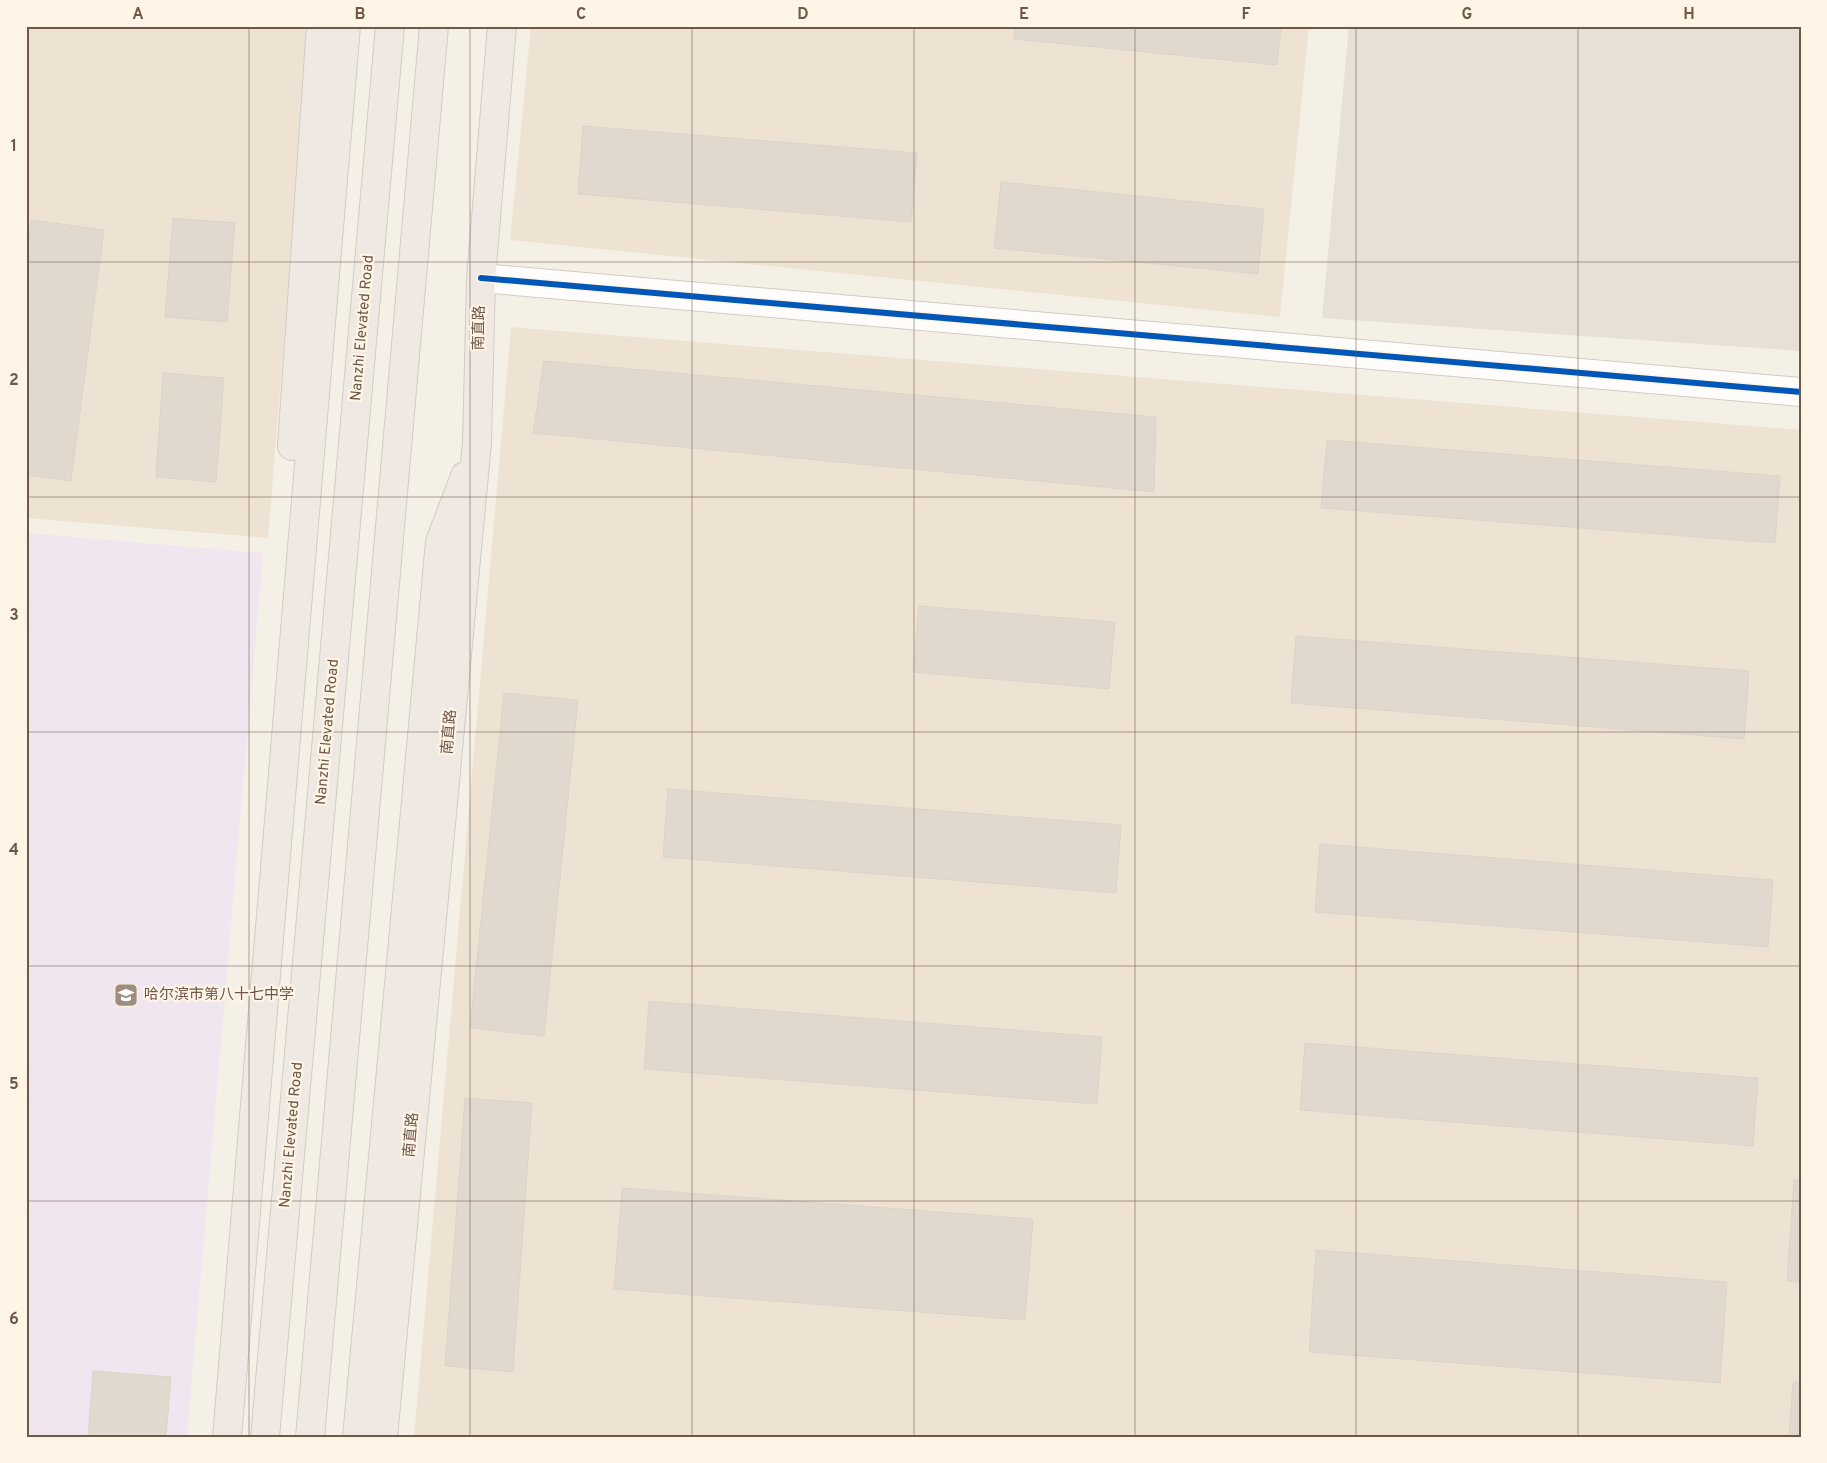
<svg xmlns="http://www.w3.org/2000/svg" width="1827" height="1463" font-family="Overpass,'Noto Sans SC',sans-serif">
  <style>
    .residential { fill: #eee3d3 }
    .industrial { fill: #e6e0d7 }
    .education { fill: #f1e6ef }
    .building { fill: #e1d8ce; stroke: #ddd3c9 }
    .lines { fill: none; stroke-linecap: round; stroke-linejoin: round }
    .minor-casing { stroke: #d3cbc2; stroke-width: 30 }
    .highway-casing { stroke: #d3cbc4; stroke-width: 30 }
    .minor { stroke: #fefdfb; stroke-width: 28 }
    .highway { stroke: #efe8e3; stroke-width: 28 }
    .cycleway-casing { stroke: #fef5e6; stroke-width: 9 }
    .cycleway { stroke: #0057b8; stroke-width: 6 }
    .grid { fill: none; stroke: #705849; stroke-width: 1; stroke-opacity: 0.55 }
    .labels { text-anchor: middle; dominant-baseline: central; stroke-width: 4.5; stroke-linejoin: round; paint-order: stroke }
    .street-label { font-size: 15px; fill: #705849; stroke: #fef5e6 }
    .poi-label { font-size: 15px; fill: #705849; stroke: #fef5e6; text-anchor: start }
    .neatline { fill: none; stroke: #705849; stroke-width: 2 }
    .grid-label { font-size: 16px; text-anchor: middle; font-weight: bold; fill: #705849 }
  </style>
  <rect width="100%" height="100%" fill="#f5f0e6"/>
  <path class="residential" d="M26,26H310L268,538L26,518Z
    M531,26H1309L1280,317L510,240Z
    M511,327L1801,430V1437H414Z"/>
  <path class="industrial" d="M1349,26H1801V351L1322,318Z"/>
  <path class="education" d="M27,533L263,553L187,1437H26Z"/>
  <path class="building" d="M1015,26H1281L1277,65L1014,39Z
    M583,126L917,153L911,222L578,194Z
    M1001,182L1264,209L1258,274L994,248Z
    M173,218L235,223L227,322L165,317Z
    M31,220L104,230L71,481L26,475V258Z
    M544,361L1156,417L1154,492L533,433Z
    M163,373L224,378L216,482L156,477Z
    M1327,440L1780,476L1775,543L1321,508Z
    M919,606L1115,622L1109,689L913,672Z
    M1296,636L1749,671L1744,739L1291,703Z
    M504,693L578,700L544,1036L470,1028Z
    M668,789L1121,825L1116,893L663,857Z
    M1320,844L1773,880L1768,947L1315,912Z
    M649,1001L1102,1037L1097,1104L644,1069Z
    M1305,1043L1758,1078L1753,1146L1300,1110Z
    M465,1098L532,1103L513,1372L445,1366Z
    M1794,1180H1801V1282L1787,1281Z
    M622,1188L1033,1219L1025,1320L614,1289Z
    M1316,1250L1727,1282L1720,1383L1309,1352Z
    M93,1371L171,1377L166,1437H88Z
    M1793,1382L1801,1383V1437H1789Z"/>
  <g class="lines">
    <g class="minor-casing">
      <path id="minor" d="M481,278L1801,392"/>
    </g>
    <g class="highway-casing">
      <path id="highway" d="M292,446L321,26
        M227,1437L346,26
        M265,1437L390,26
        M310,1437L434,26
        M357,1437L440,542L465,476
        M383,1437L477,443L481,278L502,26"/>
    </g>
    <use href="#minor" class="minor"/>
    <use href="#highway" class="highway"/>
    <g class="cycleway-casing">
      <path id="cycleway" d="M481,278L1801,392"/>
    </g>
    <use href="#cycleway" class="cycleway"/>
  </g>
  <path class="grid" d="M249,26V1437M470,26V1437M692,26V1437M914,26V1437M1135,26V1437M1356,26V1437M1578,26V1437M26,262H1801M26,497H1801M26,732H1801M26,966H1801M26,1201H1801"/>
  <defs>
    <g id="school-square" transform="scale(1.25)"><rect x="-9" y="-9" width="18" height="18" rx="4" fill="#9f8d80" stroke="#fef5e6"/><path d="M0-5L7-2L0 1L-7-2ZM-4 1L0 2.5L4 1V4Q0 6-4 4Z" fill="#fff"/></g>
  </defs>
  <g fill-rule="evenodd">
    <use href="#school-square" x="126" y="995"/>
  </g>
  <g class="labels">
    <g class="street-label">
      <text transform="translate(363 328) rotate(-85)">Nanzhi Elevated Road</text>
      <text transform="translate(480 328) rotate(-89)">南直路</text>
      <text transform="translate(328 732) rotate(-85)">Nanzhi Elevated Road</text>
      <text transform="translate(450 732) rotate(-85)">南直路</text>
      <text transform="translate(292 1135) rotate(-85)">Nanzhi Elevated Road</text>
      <text transform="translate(412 1135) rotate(-85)">南直路</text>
    </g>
    <g class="poi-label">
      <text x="144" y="995">哈尔滨市第八十七中学</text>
    </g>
  </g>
  <rect width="1827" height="1463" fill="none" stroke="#fef5e6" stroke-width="55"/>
  <rect x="28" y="28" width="1772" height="1408" class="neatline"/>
  <g class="grid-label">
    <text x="138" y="19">A</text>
    <text x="360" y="19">B</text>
    <text x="581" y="19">C</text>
    <text x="803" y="19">D</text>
    <text x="1024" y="19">E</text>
    <text x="1246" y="19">F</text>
    <text x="1467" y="19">G</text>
    <text x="1689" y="19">H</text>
    <text x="14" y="151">1</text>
    <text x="14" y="385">2</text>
    <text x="14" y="620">3</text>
    <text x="14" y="855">4</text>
    <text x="14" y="1089">5</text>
    <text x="14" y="1324">6</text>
  </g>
</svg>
